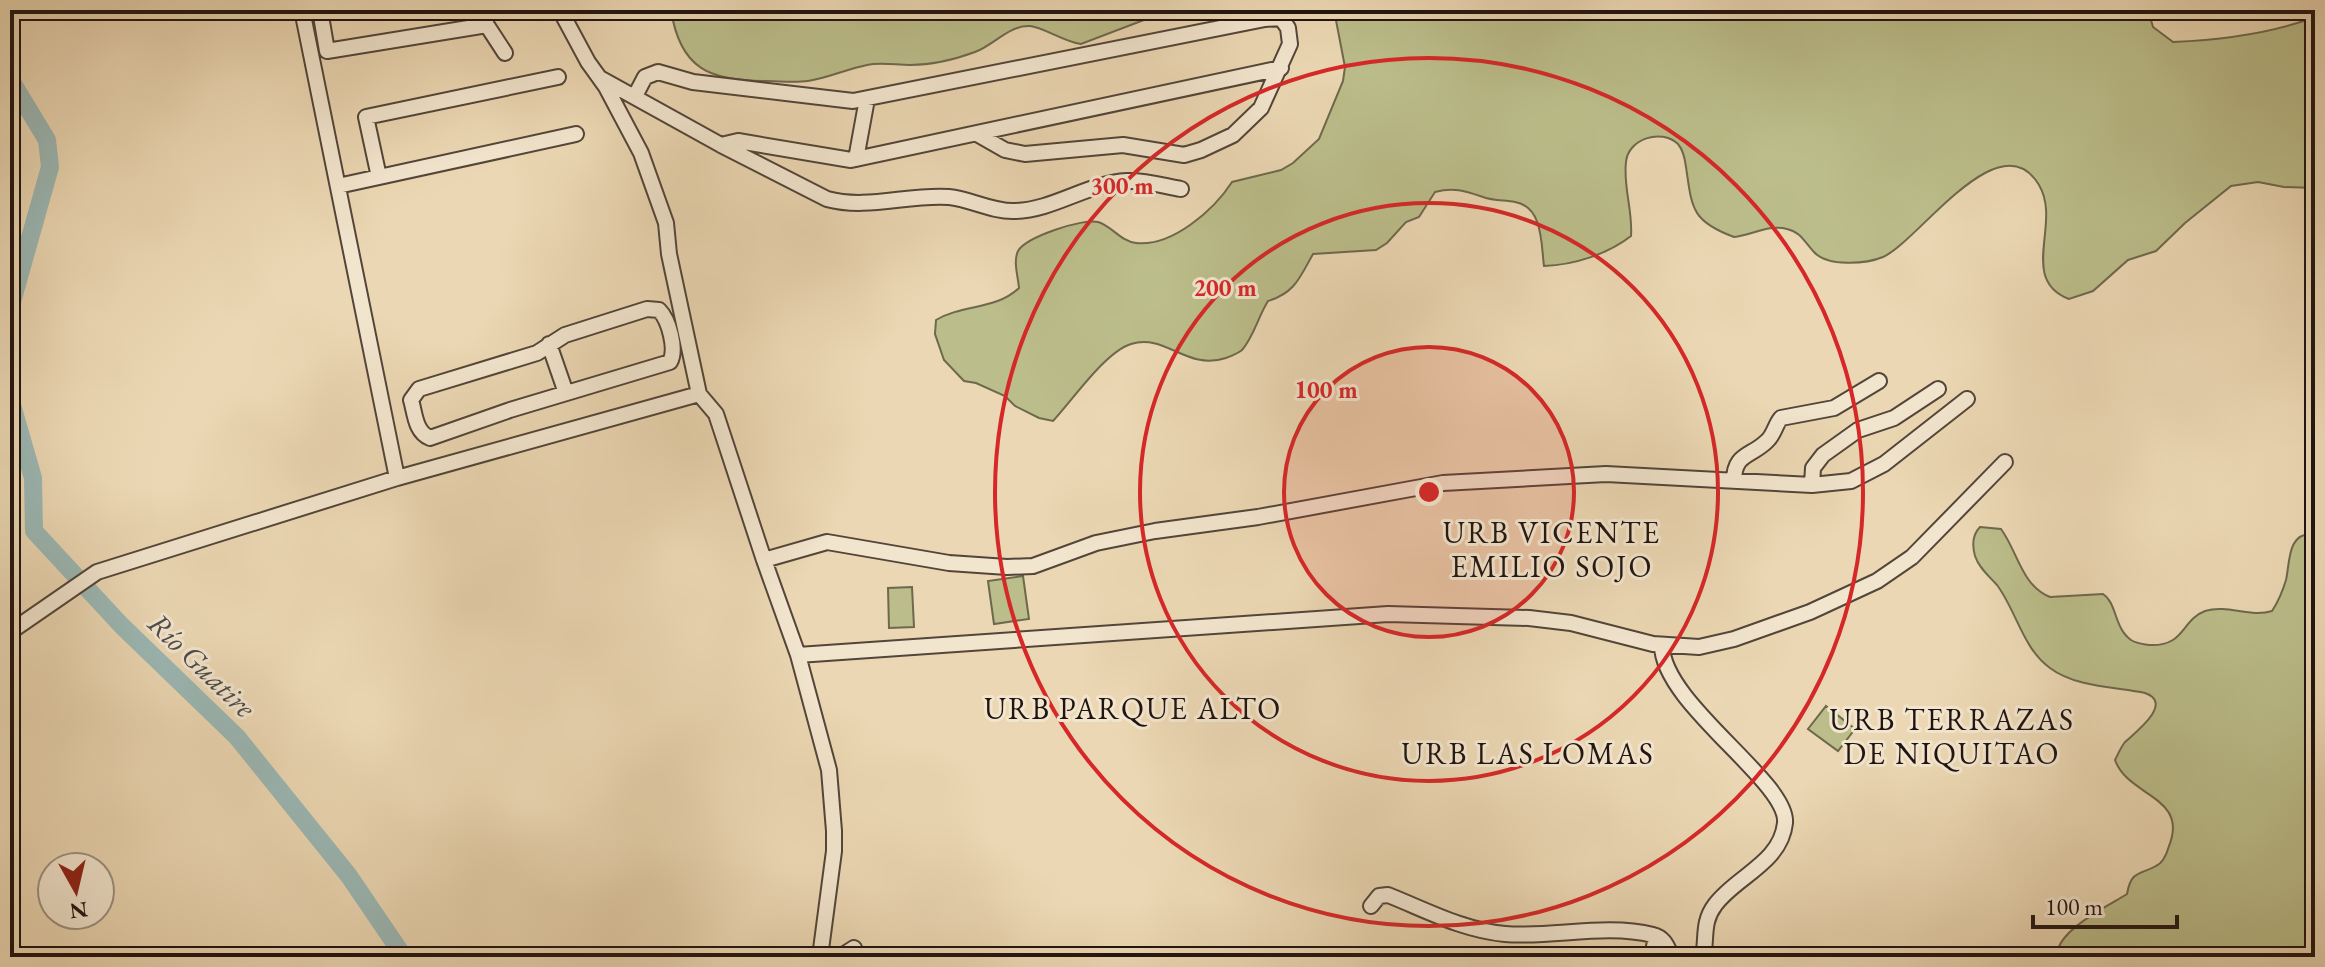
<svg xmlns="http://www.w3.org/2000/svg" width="2325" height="967" font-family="'EB Garamond',serif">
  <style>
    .green { fill: #bbbd8a; stroke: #6e684d; stroke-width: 2 }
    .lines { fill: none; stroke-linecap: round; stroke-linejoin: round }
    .river { stroke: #9bb8b5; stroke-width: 18 }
    .minor-casing { stroke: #534539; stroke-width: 18 }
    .minor { stroke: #f2e5ce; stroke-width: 14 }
    .ring { fill: none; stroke: #d62828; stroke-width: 4 }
    .labels { text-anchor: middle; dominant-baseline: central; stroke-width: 6; stroke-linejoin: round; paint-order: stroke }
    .neighbourhood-label { font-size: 30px; letter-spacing: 2px; fill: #201410; stroke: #f2e5ce }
    .water-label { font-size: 30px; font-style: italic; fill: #4b4d4a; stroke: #f2e5ce }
    .centre { fill: #d62828; stroke: #f2e5ce; stroke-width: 4 }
    .ring-label { font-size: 24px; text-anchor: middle; font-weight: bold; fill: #d62828; stroke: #f2e5ce; stroke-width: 6; stroke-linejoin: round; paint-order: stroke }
  </style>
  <rect width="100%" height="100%" fill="#ebd7b3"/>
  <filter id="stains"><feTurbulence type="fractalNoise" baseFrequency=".0025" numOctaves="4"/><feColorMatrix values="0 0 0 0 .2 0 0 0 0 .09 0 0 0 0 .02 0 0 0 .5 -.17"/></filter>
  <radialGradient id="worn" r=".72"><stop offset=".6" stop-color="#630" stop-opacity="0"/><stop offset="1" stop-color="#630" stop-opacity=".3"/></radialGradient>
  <path class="green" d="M671,10H1205L1183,15H1157L1081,44C1064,42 1043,27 1030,26C1009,25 994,45 975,52C956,59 931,65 910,65C896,65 880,62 867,65C847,69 828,78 808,81C794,83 779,81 765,81C710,81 680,69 671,10Z
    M1334,10H2148L2153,27L2173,42C2221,40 2270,34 2315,17V188L2284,187L2258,182L2231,186L2185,223L2156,251L2128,260L2093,291L2069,299C2018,279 2062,223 2039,185C2000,119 1918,242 1883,257C1866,264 1827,267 1814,252C1805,243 1801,232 1787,229C1769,224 1752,235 1734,237C1691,221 1692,208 1686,167C1685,159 1683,150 1678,144C1661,128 1628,139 1626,162C1623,187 1633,211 1631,236C1608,254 1574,265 1544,266C1541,243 1543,207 1515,202C1504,200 1494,201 1483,197C1465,191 1454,187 1435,192L1419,217L1406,222L1387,243L1376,250L1313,254C1300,277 1295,293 1268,301C1258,317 1254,336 1242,350C1237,354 1231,356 1226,358C1186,371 1166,333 1131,344C1105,352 1072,401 1053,421L1039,418L1015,406L1005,396L976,383L964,381L944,360L935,334L936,320C963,304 996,310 1019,288C1018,276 1013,262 1018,251C1026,237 1083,218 1098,222C1112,226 1120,241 1136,243C1172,247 1214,210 1232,182L1281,170L1293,163L1319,139L1343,81L1345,67Z
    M1980,527L2001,529C2018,552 2021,585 2050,597L2103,594C2117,603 2114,628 2131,640C2137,644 2143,644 2149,645C2185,647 2181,620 2205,611C2228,604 2250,618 2272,611C2278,602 2283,590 2286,580C2290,563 2287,532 2313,534L2315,538V957H2057C2055,931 2108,906 2127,894C2131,870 2140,875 2156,866C2163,863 2167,853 2169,846C2189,796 2128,797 2115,760C2118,754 2121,747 2125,742C2136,732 2174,703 2145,693C2115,687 2075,687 2050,668C2023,649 2016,610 1997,585C1989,576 1979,568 1975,556C1972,545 1972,535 1980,527Z
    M1023,576L1029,619L994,624L988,581Z
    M912,587L914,627L889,628L888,588Z
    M1826,706L1855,729L1838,751L1808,729Z"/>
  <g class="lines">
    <path class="river" d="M10,79L47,140L50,167L10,309
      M10,398L33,478L34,531L121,625L237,737L349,876L404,957"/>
    <g class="minor-casing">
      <path id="minor" d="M302,10L397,478
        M320,10L327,51L487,25
        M477,10L505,53
        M560,10L588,62L606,87L641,153L666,223L669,254L699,394L716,414L764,560L798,655L829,770L834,831V851L820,957
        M600,78L721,145L827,199C867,210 908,194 949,197C971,199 992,212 1015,211C1054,210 1088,183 1127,181C1144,180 1164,186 1181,189
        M635,96L645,77L658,72L693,82L853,101L1265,19L1281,18L1288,28L1290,44L1261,108L1233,135L1201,150L1184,155L1123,145L1025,154L1005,150L977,134
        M721,145L738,141L851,160L1281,68
        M856,159L867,99
        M379,177L366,117L558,77
        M338,186L576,134
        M647,309L659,310C669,320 677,349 670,362L510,410L430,438C415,432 415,413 411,400L419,389L537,353L565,335Z
        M549,344L566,393
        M1734,481C1734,453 1751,457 1767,441C1774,435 1775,425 1781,418L1834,408L1879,381
        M1812,485L1813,468L1823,455L1858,430L1894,418L1938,389
        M764,560L827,542L949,563L1007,567L1033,566L1096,543L1155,531L1258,517L1443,483L1606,474L1812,485L1851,481L1884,464L1967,399
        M10,632L97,572L397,478L699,394
        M1662,646C1663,704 1789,782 1785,823C1781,863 1735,877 1715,905C1702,922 1707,938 1703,957
        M798,655L1388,614L1529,618L1571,623L1653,644L1699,647L1734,639L1810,612L1877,581L1912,557L2005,462
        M1371,906L1379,896L1388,895C1426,910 1462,930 1505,934C1553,938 1605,923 1653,935C1665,938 1667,947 1672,957
        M840,957L854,948
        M1652,957L1656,936"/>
    </g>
    <use href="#minor" class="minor"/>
  </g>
  <circle cx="1429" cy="492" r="145" fill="#d62828" fill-opacity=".12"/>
  <g class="ring">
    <circle cx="1429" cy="492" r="145"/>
    <circle cx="1429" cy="492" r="289"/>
    <circle cx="1429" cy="492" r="434"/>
  </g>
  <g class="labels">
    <g class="neighbourhood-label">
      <text x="1552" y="532">URB VICENTE<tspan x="1552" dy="34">EMILIO SOJO</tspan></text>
      <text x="1133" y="708">URB PARQUE ALTO</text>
      <text x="1952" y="719">URB TERRAZAS<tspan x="1952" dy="34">DE NIQUITAO</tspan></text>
      <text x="1528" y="753">URB LAS LOMAS</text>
    </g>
    <g class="water-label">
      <text transform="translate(202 665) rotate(44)">Río Guatire</text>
    </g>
  </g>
  <circle cx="1429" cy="492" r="12" class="centre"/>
  <g class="ring-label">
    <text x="1122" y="194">300 m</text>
    <text x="1225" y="296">200 m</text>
    <text x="1326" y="398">100 m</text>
  </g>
  <rect width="2325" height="967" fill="none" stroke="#ebd7b3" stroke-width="40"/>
  <rect x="12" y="12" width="2301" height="943" fill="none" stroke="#201410" stroke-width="4"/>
  <rect x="20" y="20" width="2285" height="927" fill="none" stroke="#201410" stroke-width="2"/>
  <g transform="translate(76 891) rotate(172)"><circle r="38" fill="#f2e5ce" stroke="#9e9182" stroke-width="2"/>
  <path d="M0-6L14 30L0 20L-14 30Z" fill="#8f2418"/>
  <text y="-12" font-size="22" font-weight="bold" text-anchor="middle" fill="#201410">N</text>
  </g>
  <path d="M2033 915v12h144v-12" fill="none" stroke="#201410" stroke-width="4"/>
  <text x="2045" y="915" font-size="24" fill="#201410" stroke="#f2e5ce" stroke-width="6" paint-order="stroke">100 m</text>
  <rect width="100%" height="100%" filter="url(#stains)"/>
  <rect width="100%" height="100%" fill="url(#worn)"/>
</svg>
